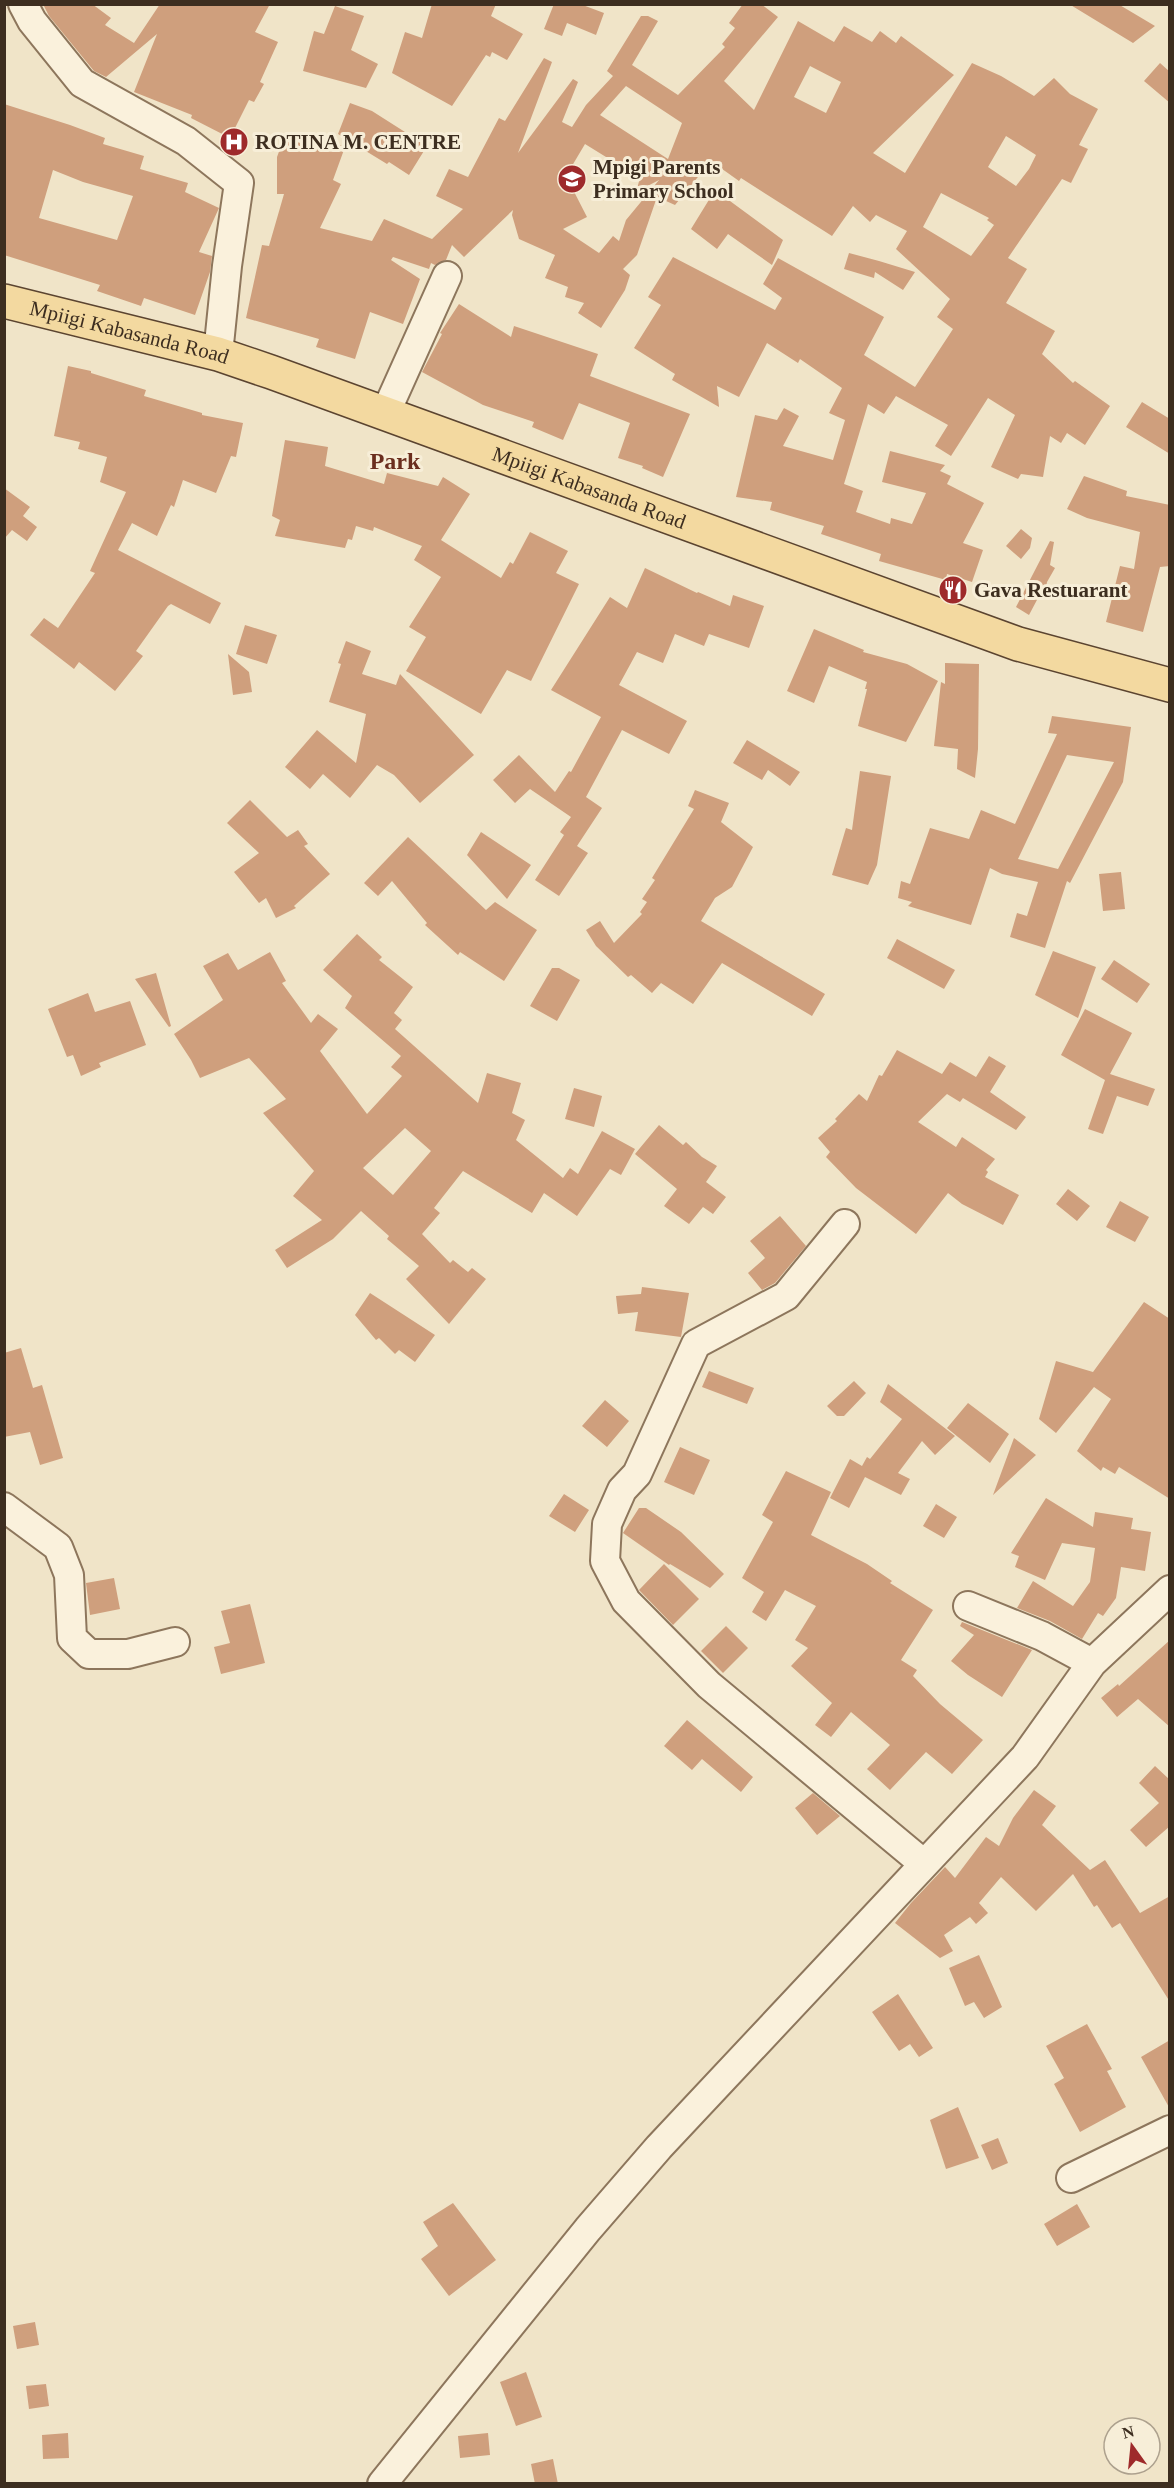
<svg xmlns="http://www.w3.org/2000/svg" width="1174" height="2488" font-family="Georgia,serif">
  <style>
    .building { fill: #cf9f7d; fill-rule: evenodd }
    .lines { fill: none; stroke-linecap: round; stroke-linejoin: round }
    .minor-casing { stroke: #8d765c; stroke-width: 32 }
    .major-casing { stroke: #5b4430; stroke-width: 36 }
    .minor { stroke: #faf1dc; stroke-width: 28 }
    .major { stroke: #f3d9a0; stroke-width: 33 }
    .labels { text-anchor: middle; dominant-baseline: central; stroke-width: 6; stroke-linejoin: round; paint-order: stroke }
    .poi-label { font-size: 21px; font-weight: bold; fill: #3d2e20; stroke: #f7eed8; text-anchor: start }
    .street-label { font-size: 21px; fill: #3d2e20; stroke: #f7eed8 }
    .quarter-label { font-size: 24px; font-weight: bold; fill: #6b2e1e; stroke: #f7eed8 }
  </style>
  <rect width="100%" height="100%" fill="#f0e4c8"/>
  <path class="building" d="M43,4H92L111,18L105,25L134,43L160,4H270L255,32L278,42L260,82L264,84L254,102L249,100L230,138L191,118L192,115L134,92L157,34L106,77L94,71L49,16Z
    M432,4H496L491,16L523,34L507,60L492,52L490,57L486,55L452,106L392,73L405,32L422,38Z
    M554,4H580L604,13L596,35L567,23L562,36L544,29Z
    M743,4H761L778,17L724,81L754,110L798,21L834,42L844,26L872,42L880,31L896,43L901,36L954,75L873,153L905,173L972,63L1001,76L1034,96L1054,78L1070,94L1098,109L1079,145L1088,149L1071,183L1062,179L1008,258L1027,269L1006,303L1055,331L1042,354L1073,383L1075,381L1110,406L1085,445L1067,433L1061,443L1050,436L1043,477L1021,474L1018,479L991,467L1015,415L988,398L951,456L935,446L948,425L896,396L884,414L868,404L844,484L863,491L856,512L890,524L891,518L912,524L926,493L882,482L890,451L945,465L940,471L951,476L947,484L984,503L963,543L983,550L972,582L947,574L946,580L879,561L881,554L821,534L824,526L770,510L772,502L736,497L755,415L777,420L784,408L799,416L783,446L833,460L845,420L829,413L842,388L800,359L798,363L767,343L739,397L717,386L719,407L672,380L675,374L634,348L661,305L648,297L673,257L775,310L782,298L763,284L778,258L884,317L864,355L915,387L953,329L937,317L950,299L896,249L907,231L876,215L870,222L853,206L832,236L741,178L739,181L711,161L675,205L657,197L637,255L623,269L630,275L625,290L601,328L578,313L584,303L565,297L568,287L545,278L555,255L519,239L512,215L513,210L464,257L452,245L446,260L435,265L431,263L429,269L393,257L391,260L420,279L403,324L370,312L355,359L316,347L319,339L246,318L262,245L269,246L284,194H277V157L284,138L300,143L303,133L345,147L333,180L341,184L320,228L372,241L384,219L432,239L463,209L436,196L449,169L468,177L499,118L505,121L544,58L552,62L518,153L573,79L578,82L562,122L572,127L586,105L613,76L607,71L641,16H648L658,21L632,65L678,95L725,47L722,44L735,28L729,23ZM810,66L841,82L826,113L794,97ZM626,86L682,123L668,159L600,115ZM1006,136L1036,155L1029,169L1016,186L988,167ZM585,144L640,178L636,192L659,180L626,220L619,241L613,236L599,253L563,229L587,217L566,176ZM941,193L989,218L987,220L994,225L971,256L923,227Z
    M1069,4H1118L1155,26L1133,43Z
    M335,6L364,16L351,50L378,64L366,88L303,71L314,31L324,34Z
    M1160,63L1170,72V103L1144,81Z
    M350,103L372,111L427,146L409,175L389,162L387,164L338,134Z
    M4,104L70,125L105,138L103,144L144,156L140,169L188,183L185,192L219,208L199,252L212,256L210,272L195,315L144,298L141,306L97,291L100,285L4,255ZM53,170L83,182L133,196L117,240L39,218Z
    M715,190L783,240L772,265L728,234L717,249L691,229Z
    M849,253L879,261L915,272L903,290L875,272L874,278L844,269Z
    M459,304L511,337L514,326L598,354L590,376L690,414L663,477L642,468L643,466L618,458L630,423L579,403L563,440L532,427L534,422L483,405L422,372L442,334L440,333Z
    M68,366L91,371V373L146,390L144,396L202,413V415L243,423L236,457L231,456L216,493L183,480L174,507L171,505L157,536L132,523L118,550L221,603L210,624L171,604L168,606L136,651L143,656L115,691L79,662L74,669L30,635L44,618L58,628L95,573L90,571L126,492L100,482L107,457L78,449L80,442L54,436Z
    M1142,402L1170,419V454L1126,427Z
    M285,440L328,447L325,466L384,484L387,473L438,486L443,477L470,494L441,540L501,578L510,562L513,564L530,532L568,551L556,573L579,584L531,681L507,670L481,714L406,671L426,637L409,627L441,577L414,560L422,546L374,527L373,531L356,526L352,540L348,539L345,548L275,536L280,520L272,516Z
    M1084,476L1127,491L1126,496L1170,505V566L1160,567L1143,632L1106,622L1120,566L1134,569L1140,532L1087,518L1067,509Z
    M4,488L30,507L23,516L37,527L27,541L12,530L4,539Z
    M1021,529L1032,538L1030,548L1021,559L1006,546Z
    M1050,541L1054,542L1050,565L1055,568L1047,582L1044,599L1038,598L1029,615L1016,607Z
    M645,568L697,593L698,592L730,606L733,595L764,606L749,648L709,634L704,646L675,634L663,663L637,652L619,685L687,721L669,754L622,730L586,797L602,808L577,846L588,853L559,896L535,880L564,835L560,832L571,817L530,789L515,803L493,780L519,755L555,792L569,771L571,772L601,717L551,690L610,597L627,608Z
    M245,625L277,635L267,664L236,654Z
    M814,629L864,650L863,652L907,664L938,681L906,742L858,726L867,689H865L867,682L829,666L814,703L787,691Z
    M346,641L371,651L362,674L396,685L400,674L474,755L420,803L394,775L377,765L350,798L323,774L310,789L285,767L317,730L356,763L366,714L329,702L341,664L338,663Z
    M228,654L249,672L252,692L233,695Z
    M945,663L979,664L978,749L975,778L957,769L958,749L934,746L941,682L945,684Z
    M1052,716L1131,727L1123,782L1070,883L1067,881L1045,948L1010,937L1017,913L1027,916L1038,882L1002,874L990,868L971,925L908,906L912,902L898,898L901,881L910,884L930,828L969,839L981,810L1015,824L1057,734L1048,733ZM1067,755L1114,762L1058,869L1018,859Z
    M747,740L800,772L790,786L768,770L762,780L733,763Z
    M860,771L891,776L877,865L868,885L832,875L846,828L852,830Z
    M695,790L729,803L721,822L753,847L732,887L715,898L701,921L825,994L812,1016L722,963L693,1004L661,983L652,993L631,975L628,977L596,946L586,930L600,921L614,943L642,914L640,912L647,902L642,899L655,880L652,878L694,809L688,806Z
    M250,800L287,837L298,830L308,844L304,846L330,874L294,906L296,908L276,918L266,898L259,903L234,872L259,853L227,823Z
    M481,832L531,865L507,899L467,855Z
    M408,837L486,910L495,902L537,930L504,981L460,952L458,955L425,925L427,923L392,881L378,896L364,883Z
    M1121,872L1125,909L1103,911L1099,874Z
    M357,934L382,957L379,960L413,987L394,1013L402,1020L395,1029L478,1103L487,1073L521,1083L512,1113L525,1120L516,1140L563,1178L570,1168L578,1174L602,1131L635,1149L621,1175L610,1169L577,1216L544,1193L532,1213L463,1171L434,1208L440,1213L422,1234L450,1263L453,1260L468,1272L472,1268L486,1279L449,1324L406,1279L419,1266L387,1239L389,1236L361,1211L333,1239L287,1268L275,1250L322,1220L293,1196L314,1171L263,1113L286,1099L249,1058L200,1078L191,1060L174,1034L223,1000L203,966L228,953L238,970L270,952L286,981L282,983L311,1023L318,1014L338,1029L320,1051L367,1114L402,1076L391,1067L401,1056L345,1008L352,996L323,970ZM405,1128L431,1151L393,1195L363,1168Z
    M897,939L955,970L944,989L887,958Z
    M1053,951L1096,967L1078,1018L1035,995Z
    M1114,960L1150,984L1137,1003L1101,979Z
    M552,968H559L580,980L557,1021L530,1006Z
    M156,973L171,1026L169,1027L135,979Z
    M88,993L95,1012L130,1001L146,1045L99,1063L101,1067L81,1076L73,1055L67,1057L48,1009Z
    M1085,1009L1132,1033L1110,1074L1155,1089L1148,1106L1117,1096L1103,1134L1088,1129L1105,1080L1061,1055Z
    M897,1050L942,1074L950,1062L976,1077L989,1056L1006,1066L990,1092L1026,1117L1016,1130L963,1098L960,1102L947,1094L918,1122L956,1147L962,1137L995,1159L986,1170L988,1172L985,1177L1019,1195L1003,1225L962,1204L948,1193L916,1234L856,1188L826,1157L830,1152L818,1138L837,1121L835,1119L859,1094L867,1101L879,1075L882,1076Z
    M574,1088L602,1096L594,1127L565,1119Z
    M659,1125L683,1145L686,1142L702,1157L717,1166L706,1182L726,1197L713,1214L703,1207L689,1224L664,1206L677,1189L635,1154Z
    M1068,1189L1090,1206L1077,1221L1056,1204Z
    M1120,1201L1149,1217L1135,1242L1106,1227Z
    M780,1216L806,1246L775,1283L762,1290L748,1273L765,1258L750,1241Z
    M642,1287L689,1293L681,1337L635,1331L638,1312L618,1314L616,1296L641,1294Z
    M370,1293L435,1335L415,1362L399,1350L395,1354L379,1338L376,1340L355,1315Z
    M1144,1302L1170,1319V1499L1119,1467L1115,1474L1103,1467L1101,1471L1077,1451L1111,1399L1094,1387L1056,1433L1039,1419L1056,1361L1093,1372Z
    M21,1348L33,1388L42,1385L63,1458L40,1465L30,1432L4,1437V1353Z
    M709,1371L754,1388L747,1404L702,1387Z
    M854,1381L866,1393L844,1416H837L827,1406Z
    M888,1384L955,1436L935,1455L922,1441L898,1473L910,1479L901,1495L865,1477L849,1508L830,1498L850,1459L862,1466L867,1457L870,1459L902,1419L880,1402Z
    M605,1400L629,1421L607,1447L582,1426Z
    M968,1403L1009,1434L990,1463L947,1428Z
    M1014,1438L1036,1455L993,1495Z
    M680,1447L710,1460L694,1495L664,1482Z
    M786,1471L831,1492L811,1535L867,1564L892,1581L890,1583L933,1610L901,1660L917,1670L913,1676L940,1704L983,1740L952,1774L926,1752L890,1790L867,1769L890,1745L851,1712L831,1737L815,1725L832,1703L791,1666L808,1648L795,1640L816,1606L785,1590L766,1621L752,1612L764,1592L742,1578L773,1522L762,1515Z
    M564,1494L589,1510L575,1532L549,1516Z
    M1046,1498L1093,1527L1095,1512L1133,1518L1131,1529L1151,1532L1145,1571L1121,1567L1116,1598L1103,1616L1098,1613L1082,1639L1050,1621L1017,1608L1033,1581L1073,1606L1090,1582L1095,1548L1062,1543L1045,1580L1015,1567L1019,1556L1011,1553Z
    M936,1504L957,1517L944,1538L923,1526Z
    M639,1508H646L681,1532L724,1574L710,1588L670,1564L669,1565L623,1533Z
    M664,1564L699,1599L673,1625L639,1590Z
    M114,1578L120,1609L90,1615L86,1583Z
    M250,1604L265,1663L221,1674L214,1647L230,1643L221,1611Z
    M962,1622L1032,1650L1002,1697L968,1675L951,1661L974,1635L960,1626Z
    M726,1626L748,1648L723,1673L701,1651Z
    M1170,1640V1727L1138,1699L1117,1717L1101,1698L1118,1684L1119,1686Z
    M687,1720L753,1777L741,1792L702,1759L692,1770L664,1746Z
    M1155,1766L1170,1780V1826L1146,1847L1130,1830L1159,1803L1139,1783Z
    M1034,1790L1056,1806L1042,1825L1090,1870L1105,1860L1140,1913L1170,1896V2002L1120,1923L1112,1928L1097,1905L1094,1907L1073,1874L1036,1911L1001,1877L979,1903L988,1913L976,1924L970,1917L944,1935L953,1951L940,1958L895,1923L911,1903L945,1867L955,1878L986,1837L999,1846L1013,1818Z
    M813,1793L840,1816L817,1835L795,1808Z
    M979,1955L1002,2007L984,2018L974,2002L965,2006L949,1968Z
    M898,1994L933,2048L919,2057L910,2044L899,2051L872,2012Z
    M1087,2024L1112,2069L1107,2071L1126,2107L1080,2132L1054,2084L1064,2078L1046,2046Z
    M1170,2040V2109L1141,2057Z
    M958,2107L979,2158L946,2169L930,2120Z
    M998,2138L1008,2163L992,2170L981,2145Z
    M453,2203L496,2260L449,2296L421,2259L438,2246L423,2222Z
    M1077,2204L1090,2227L1057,2246L1044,2224Z
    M35,2322L39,2345L17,2349L13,2326Z
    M526,2372L542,2417L516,2426L500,2382Z
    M46,2384L49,2406L29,2409L26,2386Z
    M68,2433L69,2458L43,2459L42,2435Z
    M488,2433L490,2455L460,2458L458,2436Z
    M553,2459L558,2484H535L531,2464Z"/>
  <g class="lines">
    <g class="minor-casing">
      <path id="minor" d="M23,4L32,21L82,83L186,141L239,183L227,266L218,354
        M385,414L447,276
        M845,1224L786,1296L696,1344L637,1474L622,1490L607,1524L605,1561L626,1601L709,1685L924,1864
        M4,1507L58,1547L69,1575L72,1638L89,1654H128L175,1642
        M968,1606L1042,1636L1092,1663
        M1071,2178L1170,2130
        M382,2484L588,2229L659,2147L1025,1757L1092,1663L1170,1590"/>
    </g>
    <g class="major-casing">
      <g id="major">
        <path id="s1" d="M4,301L218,354L271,372L1018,644L1170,685"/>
      </g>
    </g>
    <use href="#minor" class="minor"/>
    <use href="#major" class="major"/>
  </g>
  <defs>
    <g id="hospital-disc" transform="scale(1.5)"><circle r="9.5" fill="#9e2a2b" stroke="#f7eed8"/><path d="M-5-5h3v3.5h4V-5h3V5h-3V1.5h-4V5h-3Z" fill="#fff"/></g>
    <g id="school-disc" transform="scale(1.5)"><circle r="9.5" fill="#9e2a2b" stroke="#f7eed8"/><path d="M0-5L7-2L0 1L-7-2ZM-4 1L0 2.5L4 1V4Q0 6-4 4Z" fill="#fff"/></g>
    <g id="restaurant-disc" transform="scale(1.5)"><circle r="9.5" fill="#9e2a2b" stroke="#f7eed8"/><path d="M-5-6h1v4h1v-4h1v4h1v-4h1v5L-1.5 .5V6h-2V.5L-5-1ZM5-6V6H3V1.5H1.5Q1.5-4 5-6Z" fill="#fff"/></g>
  </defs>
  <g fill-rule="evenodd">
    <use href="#hospital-disc" x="234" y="142"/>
    <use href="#school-disc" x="572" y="179"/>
    <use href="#restaurant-disc" x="953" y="590"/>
  </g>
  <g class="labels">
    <g class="poi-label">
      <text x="255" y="142">ROTINA M. CENTRE</text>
      <text x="593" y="167">Mpigi Parents<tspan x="593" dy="24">Primary School</tspan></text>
      <text x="974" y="590">Gava Restuarant</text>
    </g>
    <g class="street-label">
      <text stroke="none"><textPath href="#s1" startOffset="129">Mpiigi Kabasanda Road</textPath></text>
      <text stroke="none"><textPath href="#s1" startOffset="615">Mpiigi Kabasanda Road</textPath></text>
    </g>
    <g class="quarter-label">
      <text x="395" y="461">Park</text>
    </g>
  </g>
  <rect width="1174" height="2488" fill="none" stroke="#3d2e20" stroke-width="12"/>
  <g transform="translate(1132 2446) rotate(345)"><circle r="28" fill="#f7eed8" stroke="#ada18e" stroke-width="1.5"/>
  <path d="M0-4.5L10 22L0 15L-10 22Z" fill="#9e2a2b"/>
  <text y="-9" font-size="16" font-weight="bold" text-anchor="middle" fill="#3d2e20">N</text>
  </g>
</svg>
